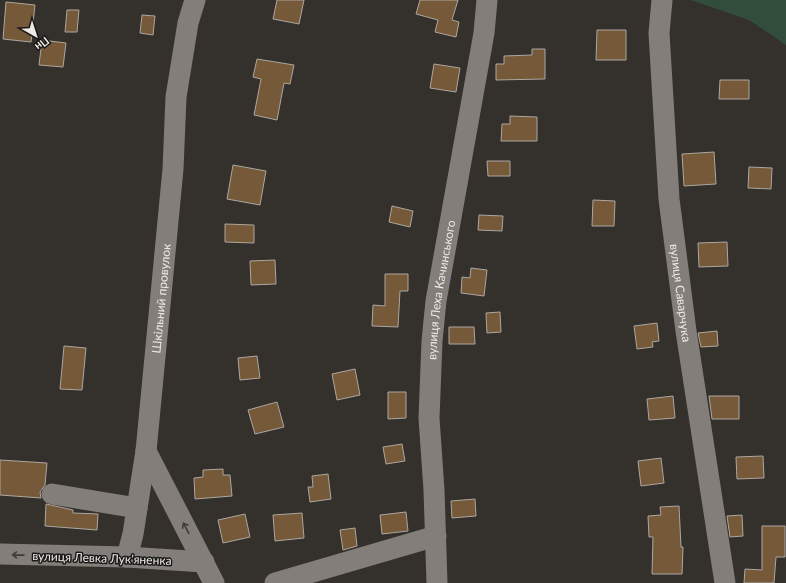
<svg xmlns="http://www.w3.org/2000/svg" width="786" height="583" font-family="Lato,sans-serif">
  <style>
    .green { fill: #334d3d }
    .building { fill: #755939; stroke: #aca7a1 }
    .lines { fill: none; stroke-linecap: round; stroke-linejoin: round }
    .minor { stroke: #837e79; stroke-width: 21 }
    .oneway { stroke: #3f3c39 }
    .labels { text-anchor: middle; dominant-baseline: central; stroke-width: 3; stroke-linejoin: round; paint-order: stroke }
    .street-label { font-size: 12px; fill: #ece9e7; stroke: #1a1917 }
  </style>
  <rect width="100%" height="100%" fill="#34302c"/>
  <path class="green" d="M691,0H786V45L749,20Z"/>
  <path class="building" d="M277,0H304L299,24L273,19Z
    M420,0H458L452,20L459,22L456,37L435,32L438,20L416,14Z
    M6,2L35,5L31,42L3,39Z
    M67,10H79L77,32H65Z
    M142,15L155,16L153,35L140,33Z
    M597,30H626V60H596Z
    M42,40L66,43L63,67L39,65Z
    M532,49H545V79L496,80V64H504V56L532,55Z
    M257,59L294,65L290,84L284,83L277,120L254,115L261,79L253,77Z
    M434,64L460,68L456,92L430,88Z
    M720,80H749V99H719Z
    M510,116L537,117V141H501L502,124H510Z
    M714,152L716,184L684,186L682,154Z
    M487,161H510V176H488Z
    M233,165L266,171L260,205L227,199Z
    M749,167L772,168L771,189L748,188Z
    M593,200L615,201L614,226H592Z
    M392,206L413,211L410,227L389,222Z
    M479,215L503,216L502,231L478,230Z
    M225,224L254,225V243L225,242Z
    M727,242L728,266L699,267L698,243Z
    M275,260L276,284L251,285L250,261Z
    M471,268L487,270L484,296L461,293L462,277L470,278Z
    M385,274H408V291H400L398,327L372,326L373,305L385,306Z
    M500,312L501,332L487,333L486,313Z
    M657,323L659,341L652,342L653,347L637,349L634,326Z
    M449,327H474L475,344H449Z
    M717,331L718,346L701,347L698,333Z
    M64,346L86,348L82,390L60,389Z
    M257,356L260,378L240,380L238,358Z
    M355,369L360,395L337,400L332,374Z
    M388,392H406V418L388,419Z
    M673,396L675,418L649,420L647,399Z
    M709,396H739V419H712Z
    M277,402L284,427L255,434L248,410Z
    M402,444L405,461L386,464L383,447Z
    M763,456L764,478L737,479L736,457Z
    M661,458L664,483L641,486L638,461Z
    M0,460L47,463L45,485L40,492L41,498L0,495Z
    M223,469V475H230L232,496L195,499L194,478L203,477V470Z
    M328,474L331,499L310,502L308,487H313L312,476Z
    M475,499L476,516L452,518L451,501Z
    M46,504L73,510V513L98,514L97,530L45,526Z
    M679,506L681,547H683L682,574H652L653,537H649L648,516L661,515L660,507Z
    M406,512L408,531L382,534L380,515Z
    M302,513L304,538L275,541L273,515Z
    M245,514L250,537L223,543L218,520Z
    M742,515L743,536L730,537L727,516Z
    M762,526H785V557H776L774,583H744L745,569L762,570Z
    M355,528L357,546L343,550L340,530Z"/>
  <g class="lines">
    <g class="minor">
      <path id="s1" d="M662,0L659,33L669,199L686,331L725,583"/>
      <path d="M146,451L214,583"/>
      <path d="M52,494L137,508"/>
      <path d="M0,554L127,557L204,562"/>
      <path id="s2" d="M127,557L133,534L146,451L173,169L176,97L188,23L195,0"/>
      <path d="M275,583L436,536"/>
      <path id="s3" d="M437,583L434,490L429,418L432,341L436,301L484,33L487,0"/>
    </g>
  </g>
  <defs><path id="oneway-shaft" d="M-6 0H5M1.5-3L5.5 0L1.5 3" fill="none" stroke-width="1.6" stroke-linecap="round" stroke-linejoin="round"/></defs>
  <g class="oneway">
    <use href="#oneway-shaft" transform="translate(186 528) rotate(-118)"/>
    <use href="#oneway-shaft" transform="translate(18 555) rotate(-179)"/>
  </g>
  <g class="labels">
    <g class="street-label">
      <text stroke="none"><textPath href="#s3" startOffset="294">вулиця Леха Качинського</textPath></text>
      <text stroke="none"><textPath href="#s1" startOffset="294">вулиця Саварчука</textPath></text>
      <text stroke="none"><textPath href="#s2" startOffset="261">Шкільний провулок</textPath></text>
      <text transform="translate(102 558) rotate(2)">вулиця Левка Лукʼяненка</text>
    </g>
  </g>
  <g transform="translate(36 36) rotate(141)" stroke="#1a1917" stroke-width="3" paint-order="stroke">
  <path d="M0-3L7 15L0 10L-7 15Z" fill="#ece9e7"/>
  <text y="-6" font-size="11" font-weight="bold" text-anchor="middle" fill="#ece9e7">Пн</text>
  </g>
</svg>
